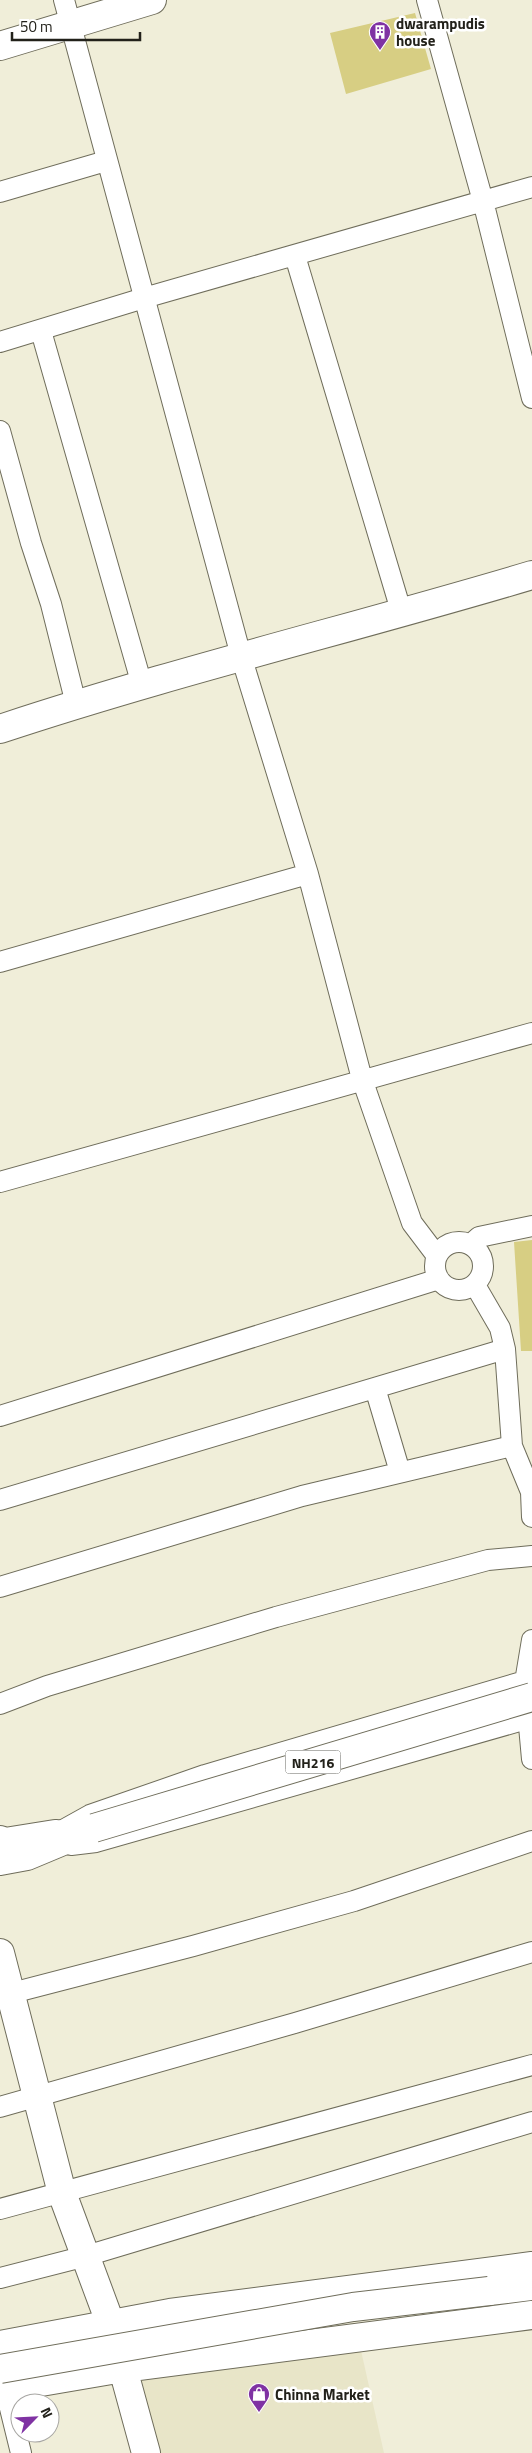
<svg xmlns="http://www.w3.org/2000/svg" width="532" height="2453" font-family="'Titillium Web',sans-serif">
  <style>
    .built { fill: #e8e5c8 }
    .building { fill: #d7ce83 }
    .lines { fill: none; stroke-linecap: round; stroke-linejoin: round }
    .street-casing { stroke: #6f6d5b; stroke-width: 22 }
    .secondary-casing { stroke: #6f6d5b; stroke-width: 30 }
    .highway-casing { stroke: #6f6d5b; stroke-width: 30 }
    .street { stroke: #fff; stroke-width: 20 }
    .secondary { stroke: #fff; stroke-width: 28 }
    .highway { stroke: #fff; stroke-width: 28 }
    .secondary-bridge-casing { stroke: #6f6d5b; stroke-width: 30; stroke-linecap: butt }
    .highway-bridge-casing { stroke: #6f6d5b; stroke-width: 30; stroke-linecap: butt }
    .secondary-bridge { stroke: #fff; stroke-width: 28 }
    .highway-bridge { stroke: #fff; stroke-width: 28 }
    .labels { text-anchor: middle; dominant-baseline: central; stroke-width: 5; stroke-linejoin: round; paint-order: stroke }
    .shield { fill: #fff; stroke: #64645f; stroke-width: 1 }
    .shield-label { font-size: 14px; font-weight: bold; fill: #22211a }
    .poi-label { font-size: 15px; font-weight: bold; fill: #22211a; stroke: #fff; text-anchor: start }
  </style>
  <rect width="100%" height="100%" fill="#f0eed9"/>
  <path class="built" d="M360,2346L384,2453H153L132,2373Z"/>
  <path class="building" d="M415,13L431,69L346,94L330,33Z
    M532,1240V1351H521L514,1242Z"/>
  <g class="lines">
    <g class="street-casing">
      <path id="street" d="M64,0L241,656L308,874L362,1079L412,1223L437,1256
        M427,0L483,201L532,398
        M0,192L106,161
        M295,256L402,614
        M41,331L142,685
        M0,342L144,298L532,187
        M0,431L31,543L51,604L76,704
        M0,962L308,874
        M0,1182L532,1033
        M435 1266a24 24 0 1 1 48 0a24 24 0 1 1-48 0Z
        M471,1244L479,1237L532,1226
        M475,1285L500,1328L505,1349L512,1446L531,1492L532,1517
        M375,1388L400,1472
        M0,1416L439,1279
        M0,1500L505,1349
        M0,1587L302,1496L512,1446
        M532,1640L525,1682L532,1759
        M0,1704L47,1686L276,1617L488,1560L532,1556
        M63,1830L90,1815L205,1775L532,1679
        M71,1845L96,1842L530,1718
        M0,1996L193,1946L354,1901L532,1841
        M0,2107L295,2023L532,1952
        M0,2209L532,2065
        M0,2278L86,2256L532,2122
        M5,2388L21,2453"/>
    </g>
    <g class="secondary-casing">
      <path id="secondary" d="M0,46L152,0
        M0,729C175,671 355,628 532,575
        M0,1840L5,1842L55,1834L73,1836
        M0,1953L62,2193L111,2325L146,2453
        M489,2291L532,2286
        M0,2345L170,2313L532,2266
        M0,2389L123,2368L532,2315"/>
    </g>
    <g class="highway-casing">
      <path id="highway" d="M0,1861L27,1856L94,1828"/>
    </g>
    <use href="#street" class="street"/>
    <use href="#secondary" class="secondary"/>
    <use href="#highway" class="highway"/>
    <g class="secondary-bridge-casing">
      <path id="secondary-bridge" d="M0,2369L353,2307L489,2291"/>
    </g>
    <g class="highway-bridge-casing">
      <path id="highway-bridge" d="M94,1828L532,1697"/>
    </g>
    <use href="#secondary-bridge" class="secondary-bridge"/>
    <use href="#highway-bridge" class="highway-bridge"/>
  </g>
  <defs>
    <g id="building-pin" transform="scale(1.125)"><path d="M0 17L-7.5 6A9.5 9.5 0 1 1 7.5 6Z" fill="#7f32a3" stroke="#fff"/><path d="M-4-6H4V6H1V3H-1V6H-4ZM-2.5-4.3h1.7v1.8h-1.7ZM.8-4.3h1.7v1.8H.8ZM-2.5-1h1.7V.8h-1.7ZM.8-1h1.7V.8H.8Z" fill="#fff"/></g>
    <g id="shop-pin" transform="scale(1.125)"><path d="M0 17L-7.5 6A9.5 9.5 0 1 1 7.5 6Z" fill="#7f32a3" stroke="#fff"/><path d="M-5-2.5h2.3a2.7 3.5 0 0 1 5.4 0H5L5.5 6h-11ZM-1.5-2.5h3a1.5 2.3 0 0 0-3 0Z" fill="#fff"/></g>
  </defs>
  <g fill-rule="evenodd">
    <use href="#building-pin" x="380" y="32"/>
    <use href="#shop-pin" x="259" y="2394"/>
  </g>
  <g class="labels">
    <rect class="shield" x="285.5" y="1750.5" width="55" height="23" rx="4"/>
    <g class="shield-label">
      <text x="313" y="1762">NH216</text>
    </g>
    <g class="poi-label">
      <text x="396" y="23">dwarampudis<tspan x="396" dy="17">house</tspan></text>
      <text x="275" y="2394">Chinna Market</text>
    </g>
  </g>
  <g transform="translate(35 2418) rotate(66)"><circle r="24" fill="#ffffff" stroke="#a7a6a3"/>
  <path d="M0-4L9 19L0 12L-9 19Z" fill="#7f32a3"/>
  <text y="-8" font-size="14" font-weight="bold" text-anchor="middle" fill="#22211a">N</text>
  </g>
  <path d="M12 32v8h128v-8" fill="none" stroke="#22211a" stroke-width="2.5"/>
  <text x="20" y="32" font-size="15" fill="#22211a" stroke="#ffffff" stroke-width="4" paint-order="stroke">50 m</text>
</svg>
